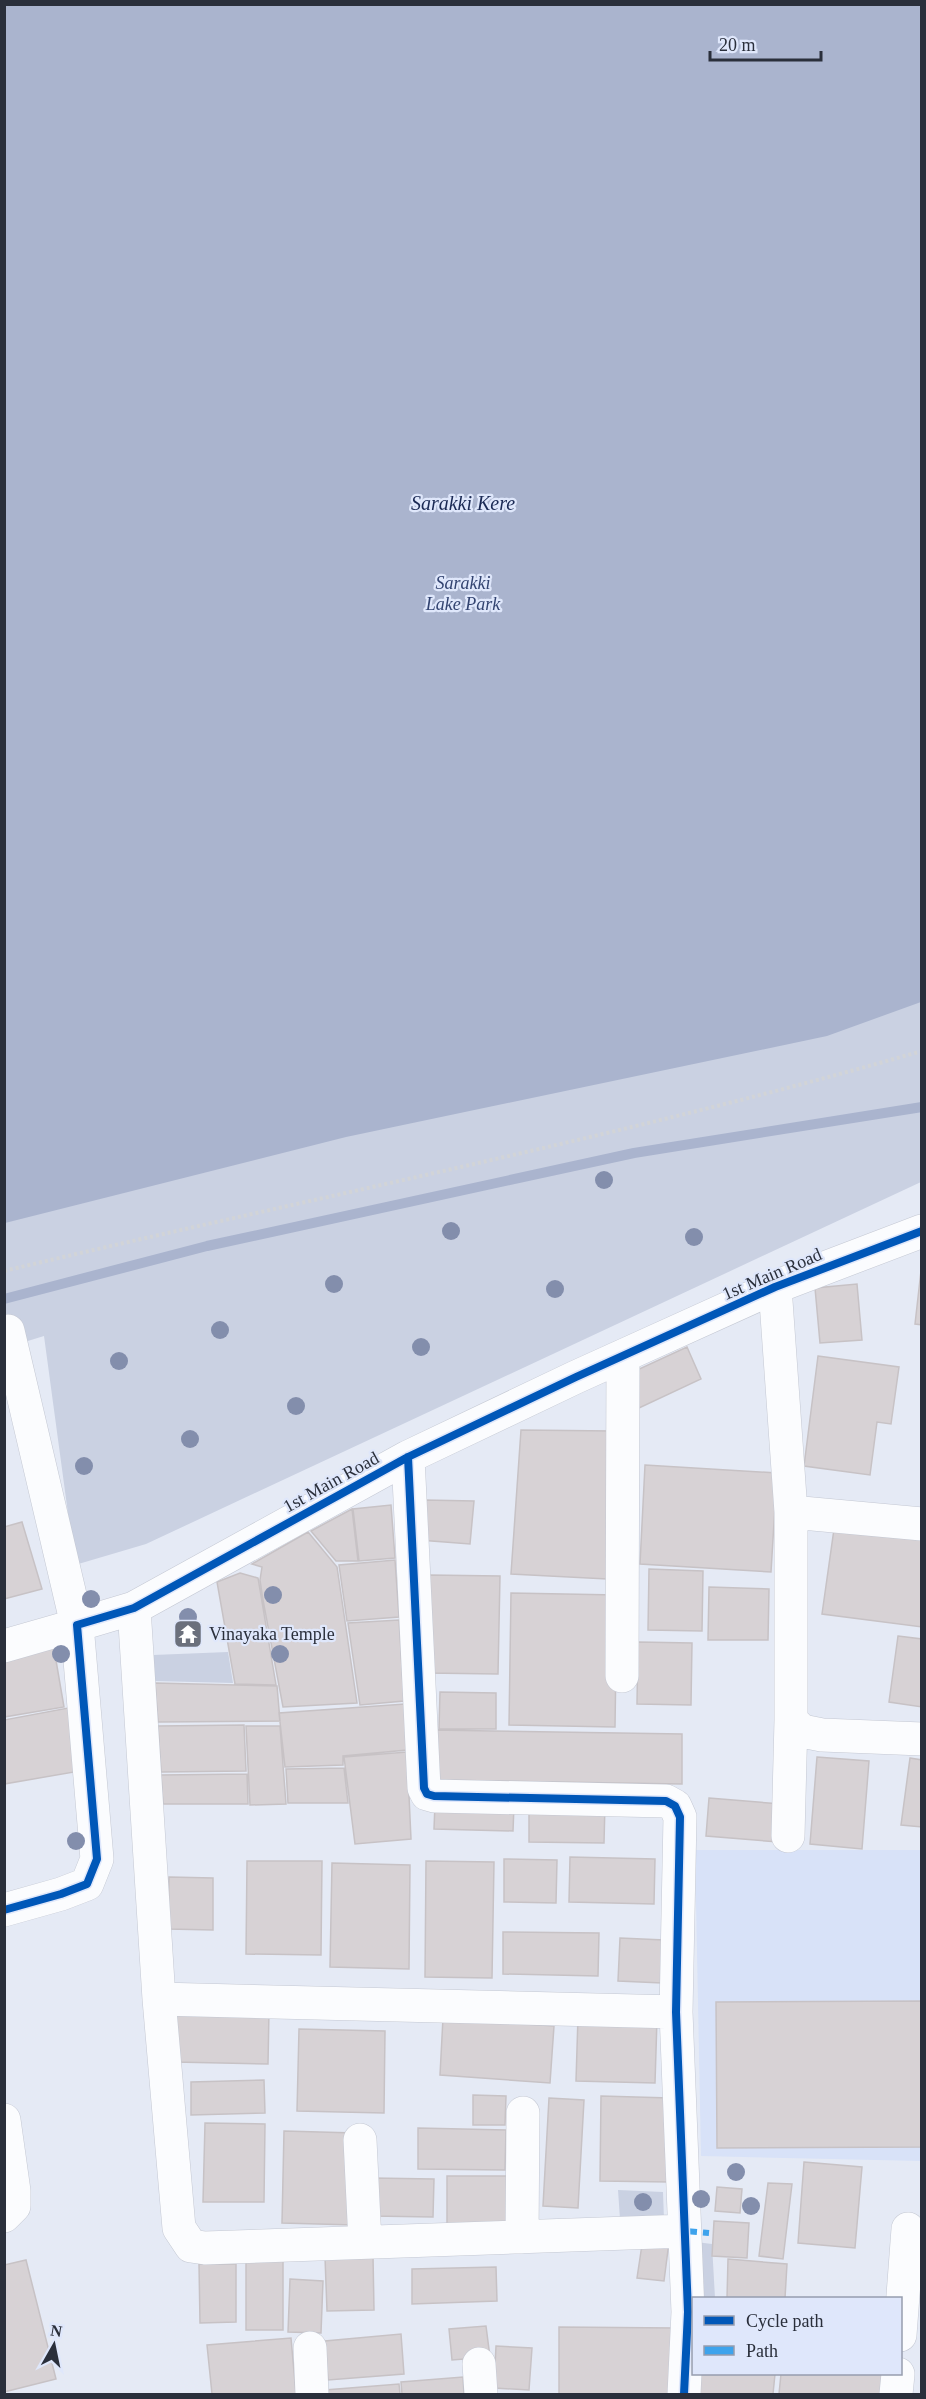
<svg xmlns="http://www.w3.org/2000/svg" width="926" height="2399" font-family="Georgia,serif">
  <style>
    .built { fill: #d8e2f8 }
    .green { fill: #cad1e2 }
    .water { fill: #aab4ce }
    .lines { fill: none; stroke-linecap: round; stroke-linejoin: round }
    .stream { stroke: #aab4ce; stroke-width: 10 }
    .building { fill: #d7d2d5; stroke: #c7c2c5; stroke-width: 1.5 }
    .street-casing { stroke: #c4c8d3; stroke-width: 34 }
    .path { stroke: #d2d4d7; stroke-width: 4; stroke-dasharray: 3 3; stroke-linecap: butt }
    .street { stroke: #fbfcfe; stroke-width: 33 }
    .quiet { stroke: #3ea3ec; stroke-width: 6; stroke-dasharray: 12 6; stroke-linecap: butt }
    .cycleway-casing { stroke: #dfe7fb; stroke-width: 11 }
    .cycleway { stroke: #0057b8; stroke-width: 8 }
    .tree { fill: #838eac }
    .labels { text-anchor: middle; dominant-baseline: central; stroke-width: 4.5; stroke-linejoin: round; paint-order: stroke }
    .park-label { font-size: 18px; font-style: italic; fill: #324370; stroke: #dfe7fb }
    .street-label { font-size: 18px; fill: #2a2f3b; stroke: #dfe7fb }
    .poi-label { font-size: 18px; fill: #2a2f3b; stroke: #dfe7fb; text-anchor: start }
    .water-label { font-size: 20px; font-style: italic; fill: #1a2954; stroke: #dfe7fb }
  </style>
  <rect width="100%" height="100%" fill="#e5eaf5"/>
  <path class="built" d="M695,1850H921V2161L701,2156Z"/>
  <path class="green" d="M5,5H921V1182L146,1544L75,1565L44,1336L5,1348Z
    M228,1652L233,1683L155,1681L153,1655Z
    M618,2190L663,2192L664,2220L620,2219Z
    M696,2242L712,2244L715,2298H699Z"/>
  <path class="water" d="M5,4L921,5V1002L827,1036L346,1137L5,1223Z"/>
  <g class="lines">
    <path class="stream" d="M4,1299L207,1246L634,1153L922,1107"/>
  </g>
  <path class="building" d="M922,1262V1325L915,1324Z
    M857,1284L862,1340L820,1343L815,1288Z
    M687,1347L701,1379L639,1408L624,1376Z
    M818,1356L899,1367L891,1424L877,1422L870,1475L804,1466Z
    M521,1430L612,1431L607,1579L511,1574Z
    M645,1465L777,1473L771,1572L640,1564Z
    M424,1500L474,1501L470,1544L419,1540Z
    M391,1505L395,1558L359,1561L353,1509Z
    M352,1509L358,1561H336L311,1531Z
    M22,1522L42,1589L4,1599V1527Z
    M835,1522L922,1533V1627L822,1614Z
    M308,1532L337,1567L357,1703L283,1707L263,1600L260,1580L262,1567L252,1564Z
    M395,1560L399,1617L347,1621L339,1565Z
    M649,1569L703,1571L702,1631L648,1630Z
    M240,1573L258,1578L276,1685L235,1684L217,1582Z
    M429,1575L500,1576L498,1674L427,1673Z
    M709,1587L769,1589L768,1640H708Z
    M511,1593L617,1595L615,1727L509,1725Z
    M399,1620L404,1701L360,1705L348,1623Z
    M898,1636L922,1639V1707L889,1702Z
    M638,1642L692,1643L691,1705L637,1704Z
    M53,1643L64,1707L4,1717V1651Z
    M155,1683L277,1686L280,1721L158,1722Z
    M440,1692L496,1693V1729H439Z
    M405,1704L407,1750L343,1756V1765L285,1767L279,1713Z
    M68,1708L80,1771L4,1784V1720Z
    M244,1725L246,1771L161,1772L158,1726Z
    M246,1726H280L286,1804L250,1805Z
    M431,1730L682,1734V1784L430,1780Z
    M407,1752L411,1839L355,1844L344,1757Z
    M817,1757L869,1761L862,1849L810,1844Z
    M910,1758L922,1760V1827L901,1825Z
    M344,1768L348,1803H288L286,1769Z
    M247,1774L248,1804H163L161,1775Z
    M709,1798L781,1804L778,1842L706,1836Z
    M529,1803L605,1804L604,1843L529,1842Z
    M435,1804L514,1805L513,1831L434,1829Z
    M570,1857L655,1859L654,1904L569,1902Z
    M504,1859L557,1860L556,1903L504,1902Z
    M247,1861H322L321,1955L246,1954Z
    M426,1861L494,1862L492,1978L425,1977Z
    M332,1863L410,1865L409,1969L330,1967Z
    M169,1877L213,1878V1930L168,1929Z
    M503,1932L599,1933L598,1976L503,1974Z
    M620,1938L664,1940L662,1983L618,1981Z
    M922,2001V2147L717,2148L716,2002Z
    M176,2010L269,2011L268,2064L175,2062Z
    M578,2017L657,2019L655,2083L576,2081Z
    M443,2018L554,2026L550,2083L440,2075Z
    M299,2029L385,2031L384,2113L297,2111Z
    M264,2080L265,2113L191,2115V2082Z
    M473,2095L506,2096L505,2125H473Z
    M601,2096L670,2098L669,2182L600,2181Z
    M549,2098L584,2100L578,2208L543,2206Z
    M205,2123L265,2124L264,2202H203Z
    M418,2128L506,2130L505,2170L418,2169Z
    M284,2131L355,2133L354,2225L282,2223Z
    M804,2162L862,2167L855,2248L798,2243Z
    M447,2176H511L510,2233L447,2232Z
    M372,2178L434,2179L433,2217L372,2216Z
    M768,2183L792,2184L783,2259L759,2256Z
    M717,2187L742,2189L740,2213L715,2211Z
    M714,2221L749,2223L747,2258L712,2256Z
    M643,2238L669,2242L664,2281L637,2278Z
    M373,2256L374,2310L327,2311L325,2257Z
    M246,2259L283,2260V2330H246Z
    M728,2259L787,2264L785,2298H727Z
    M26,2260L56,2379L4,2392V2265Z
    M199,2264H236V2322L200,2323Z
    M496,2267L497,2301L412,2304V2269Z
    M290,2279L323,2281L321,2333L288,2332Z
    M486,2326L490,2357L452,2360L449,2329Z
    M559,2327L675,2328V2394H559Z
    M401,2334L404,2374L328,2380L325,2341Z
    M291,2338L296,2394H212L207,2345Z
    M496,2346L532,2348L529,2390L494,2388Z
    M695,2374H775L773,2394H693Z
    M781,2374H882L880,2394H779Z
    M463,2377L464,2394H402L401,2382Z
    M399,2384L400,2394H325V2390Z"/>
  <g class="lines">
    <g class="street-casing">
      <path id="street" d="M775,1287L791,1512V1720L802,1731L822,1735L922,1739
        M408,1457L424,1788L427,1794L434,1796L666,1801L675,1806L680,1817L676,2012L688,2312L684,2394
        M791,1512L922,1524
        M134,1608L159,1999L179,2228L191,2246L205,2248L685,2231
        M4,1646L77,1625L8,1331
        M622,1676L623,1356
        M788,1836L791,1720
        M4,1910L61,1894L87,1884L97,1859L77,1625L134,1608L408,1457L576,1377L775,1287L922,1231
        M159,1999L676,2012
        M4,2120L14,2191V2206L4,2216
        M360,2140L365,2242
        M522,2237L523,2113
        M900,2335L908,2229
        M310,2348L312,2394
        M479,2364L481,2394
        M896,2394L898,2374"/>
    </g>
    <path class="path" d="M4,1271C310,1198 619,1138 922,1051"/>
    <use href="#street" class="street"/>
    <path class="quiet" d="M685,2231L709,2233"/>
    <g class="cycleway-casing">
      <path id="cycleway" d="M408,1457L424,1788L427,1794L434,1796L666,1801L675,1806L680,1817L676,2012L688,2312L684,2394
        M4,1910L61,1894L87,1884L97,1859L77,1625L134,1608L408,1457L576,1377L775,1287L922,1231"/>
    </g>
    <use href="#cycleway" class="cycleway"/>
  </g>
  <g class="tree">
    <circle cx="604" cy="1180" r="9"/>
    <circle cx="451" cy="1231" r="9"/>
    <circle cx="694" cy="1237" r="9"/>
    <circle cx="334" cy="1284" r="9"/>
    <circle cx="555" cy="1289" r="9"/>
    <circle cx="220" cy="1330" r="9"/>
    <circle cx="421" cy="1347" r="9"/>
    <circle cx="119" cy="1361" r="9"/>
    <circle cx="296" cy="1406" r="9"/>
    <circle cx="190" cy="1439" r="9"/>
    <circle cx="84" cy="1466" r="9"/>
    <circle cx="273" cy="1595" r="9"/>
    <circle cx="91" cy="1599" r="9"/>
    <circle cx="188" cy="1617" r="9"/>
    <circle cx="190" cy="1638" r="9"/>
    <circle cx="61" cy="1654" r="9"/>
    <circle cx="280" cy="1654" r="9"/>
    <circle cx="76" cy="1841" r="9"/>
    <circle cx="736" cy="2172" r="9"/>
    <circle cx="701" cy="2199" r="9"/>
    <circle cx="643" cy="2202" r="9"/>
    <circle cx="751" cy="2206" r="9"/>
  </g>
  <defs>
    <g id="temple-square" transform="scale(1.5)"><rect x="-9" y="-9" width="18" height="18" rx="4" fill="#6b707c" stroke="#dfe7fb"/><path d="M0-6L5-2H3V0L6.5 2.5H4V6H1.5V3h-3V6H-4V2.5H-6.5L-3 0V-2H-5Z" fill="#fff"/></g>
  </defs>
  <g fill-rule="evenodd">
    <use href="#temple-square" x="188" y="1634"/>
  </g>
  <g class="labels">
    <g class="park-label">
      <text x="463" y="583">Sarakki<tspan x="463" dy="21">Lake Park</tspan></text>
    </g>
    <g class="street-label">
      <text transform="translate(772 1274) rotate(-23)">1st Main Road</text>
      <text transform="translate(331 1482) rotate(-29)">1st Main Road</text>
    </g>
    <g class="poi-label">
      <text x="209" y="1634">Vinayaka Temple</text>
    </g>
    <g class="water-label">
      <text x="463" y="503">Sarakki Kere</text>
    </g>
  </g>
  <rect width="926" height="2399" fill="none" stroke="#2a2f3b" stroke-width="12"/>
  <rect x="692" y="2297" width="210" height="78" fill="#dfe7fb" stroke="#979dae" stroke-width="1.5"/>
  <rect x="704" y="2316" width="30" height="9" fill="#0057b8" stroke="#979dae" stroke-width="1.5"/>
  <text x="746" y="2327" font-size="18" fill="#2a2f3b">Cycle path</text>
  <rect x="704" y="2346" width="30" height="9" fill="#3ea3ec" stroke="#979dae" stroke-width="1.5"/>
  <text x="746" y="2357" font-size="18" fill="#2a2f3b">Path</text>
  <g transform="translate(54 2345) rotate(9)" stroke="#dfe7fb" stroke-width="4.5" paint-order="stroke">
  <path d="M0-4.5L10 22L0 15L-10 22Z" fill="#2a2f3b"/>
  <text y="-9" font-size="16" font-weight="bold" text-anchor="middle" fill="#2a2f3b">N</text>
  </g>
  <path d="M710 51v9h111v-9" fill="none" stroke="#2a2f3b" stroke-width="3"/>
  <text x="719" y="51" font-size="18" fill="#2a2f3b" stroke="#dfe7fb" stroke-width="4.5" paint-order="stroke">20 m</text>
</svg>
